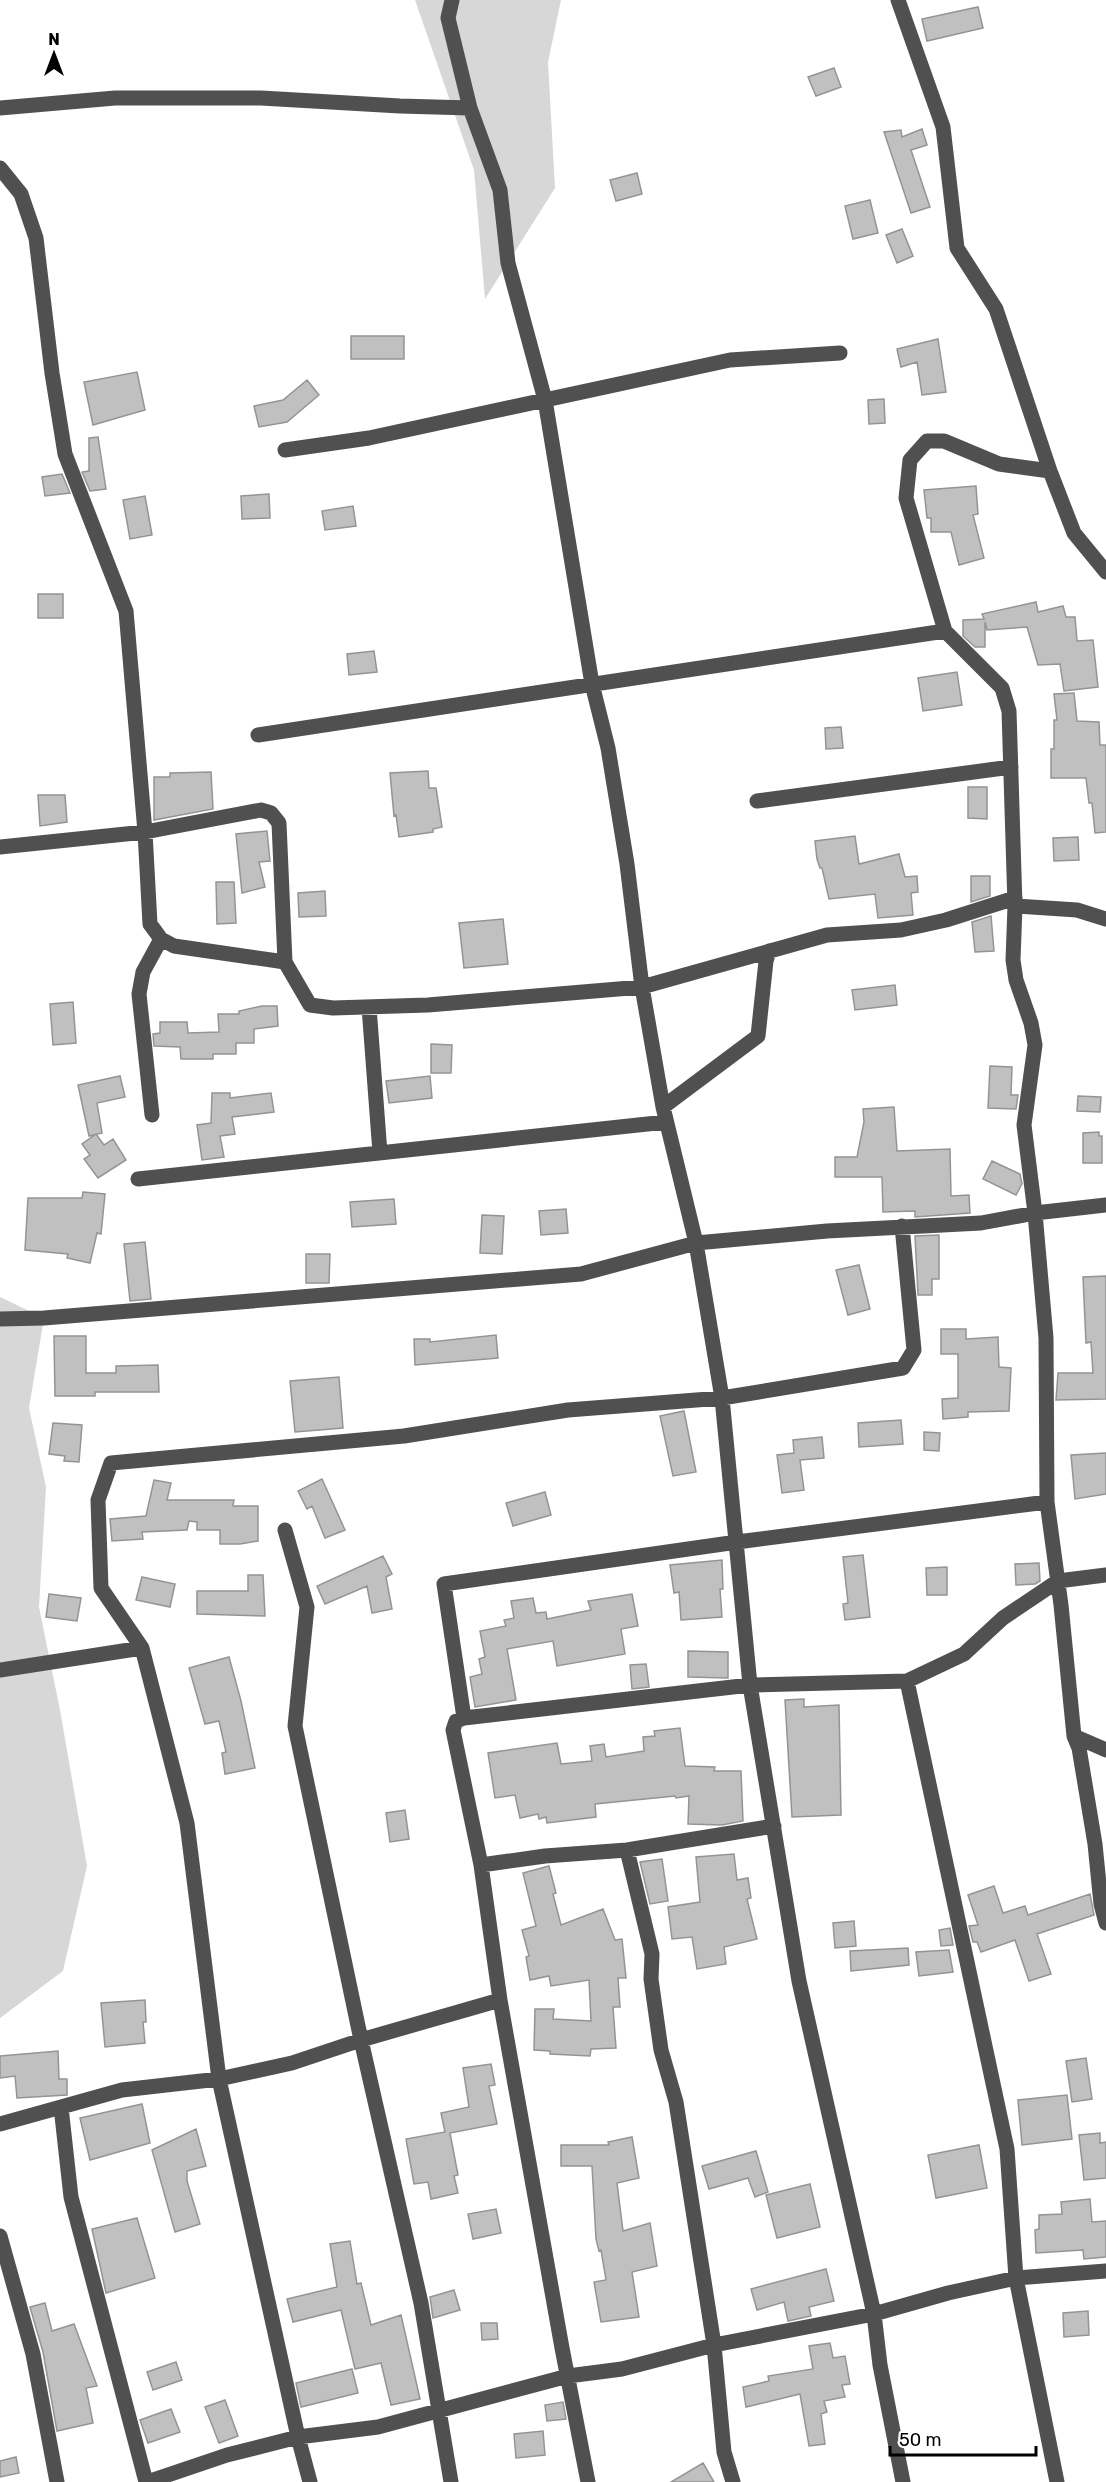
<svg xmlns="http://www.w3.org/2000/svg" width="1106" height="2482" font-family="Rubik,sans-serif">
  <style>
    .green { fill: #d7d7d7 }
    .building { fill: #c0c0c0; stroke: #949494; stroke-width: 1.5 }
    .lines { fill: none; stroke-linecap: round; stroke-linejoin: round }
    .minor { stroke: #505050; stroke-width: 15 }
  </style>
  <rect width="100%" height="100%" fill="#fff"/>
  <path class="green" d="M415,0H561L548,62L555,188L485,299L474,170Z
    M0,1297L44,1318L29,1408L46,1487L39,1607L60,1710L87,1866L63,1971L0,2018Z"/>
  <path class="building" d="M978,7L983,28L927,41L922,19Z
    M834,68L841,87L816,96L808,77Z
    M922,129L927,145L911,150L930,207L911,213L884,132L901,130L902,137Z
    M637,173L642,194L616,201L610,180Z
    M870,200L878,233L853,239L845,206Z
    M902,229L913,256L897,263L886,235Z
    M351,336H404V359H351Z
    M938,339L946,392L922,395L917,362L901,367L897,349Z
    M137,372L145,410L93,425L84,382Z
    M307,380L319,395L287,422L259,427L254,406L283,400Z
    M884,399L885,423L869,424L868,400Z
    M98,437L106,489L90,491L82,472L89,471V438Z
    M62,474L70,493L45,496L42,477Z
    M976,486L978,514L973,515L984,558L959,565L951,532H931V518H927L924,490Z
    M269,494L270,518L242,519L241,496Z
    M145,496L152,535L130,539L123,500Z
    M353,506L356,526L325,530L322,511Z
    M38,594H63V618H38Z
    M1036,602L1038,612L1063,606L1066,617H1075L1077,641L1093,640L1098,687L1064,691L1060,664L1038,665L1027,627L987,630L985,622V647H975L963,636V620L984,619L982,614Z
    M374,651L377,672L349,675L347,654Z
    M957,672L962,705L923,711L918,678Z
    M1074,693L1077,721L1099,722L1100,745H1106V832L1095,833L1092,803H1089L1086,778H1051V749H1054V720H1057L1054,694Z
    M841,727L843,748L826,749L825,728Z
    M428,771L429,788H436L442,827L433,829V832L399,837L396,815L394,816L390,773Z
    M211,772L213,809L154,820V777H170V773Z
    M968,787H987V819L968,818Z
    M38,795H65L67,822L40,826Z
    M267,831L270,861L259,862L265,887L242,893L236,834Z
    M855,836L859,864L899,854L905,877L917,876L918,892L911,893L913,915L878,918L875,894L829,899L822,868H820L817,859L815,841Z
    M1078,837L1079,860L1054,861L1053,838Z
    M971,876H990V896L971,902Z
    M216,882H234L236,923L217,924Z
    M325,891L326,916L299,917L298,893Z
    M991,916L994,951L975,952L972,922Z
    M503,919L508,964L464,968L459,923Z
    M895,985L897,1005L855,1010L852,990Z
    M73,1002L76,1043L53,1045L50,1004Z
    M262,1006H277L278,1026L254,1029V1043H236V1054H213V1059H181L180,1047L154,1046L153,1034L160,1033V1022H187L188,1033L219,1032L218,1014H239V1011Z
    M431,1044L452,1045L451,1073H431Z
    M990,1066L1012,1067L1011,1095H1018L1016,1109L988,1108Z
    M120,1076L125,1097L97,1103L102,1133L89,1136L78,1085Z
    M430,1076L432,1098L389,1103L386,1081Z
    M212,1093H230V1098L271,1093L274,1112L232,1117L235,1134L220,1136L224,1157L202,1160L197,1125L211,1123Z
    M1078,1096L1101,1097L1100,1112L1077,1111Z
    M894,1107L897,1151L950,1149L951,1196L969,1195L970,1213L915,1217V1211L883,1212L882,1177H835V1157H857L864,1122L863,1109Z
    M1099,1132V1136H1102V1163H1083V1133Z
    M96,1134L104,1145L113,1139L126,1160L98,1178L84,1159L90,1155L82,1144Z
    M992,1161L1020,1174L1022,1184L1016,1195L983,1179Z
    M83,1192L105,1194L101,1234L97,1233L90,1263L67,1258L68,1254L25,1250L28,1198H82Z
    M394,1199L396,1224L352,1227L350,1202Z
    M566,1209L568,1233L541,1235L539,1211Z
    M482,1215L504,1216L502,1254L480,1253Z
    M939,1235V1279H932V1295H918L915,1236Z
    M145,1242L151,1299L130,1301L124,1244Z
    M306,1254H330L329,1283H306Z
    M859,1265L870,1309L848,1315L836,1270Z
    M1106,1276V1399L1056,1400L1058,1373H1093L1091,1342L1086,1343L1083,1277Z
    M941,1329H966V1339L998,1337L999,1367L1011,1368L1009,1411L968,1412V1417L943,1419L942,1399L958,1398V1354H941Z
    M496,1335L498,1358L415,1365L414,1339H430V1342Z
    M54,1336H86V1373H116V1366L158,1365L159,1392H95V1396H55Z
    M339,1377L343,1428L295,1432L290,1381Z
    M684,1411L696,1472L673,1476L660,1416Z
    M901,1420L903,1444L859,1447L858,1423Z
    M53,1423L82,1425L79,1462L64,1461L65,1456L49,1454Z
    M924,1432L940,1433L939,1451L924,1450Z
    M822,1437L824,1458L800,1460L804,1490L782,1493L777,1455L794,1453L793,1440Z
    M1106,1453V1494L1075,1499L1071,1455Z
    M322,1479L345,1530L325,1538L312,1506L307,1509L298,1491Z
    M154,1480L171,1483L167,1500H234L233,1506H258V1541L240,1544H220V1530H197V1522L189,1521L187,1530L142,1532L143,1539L112,1541L110,1519L146,1516Z
    M545,1492L551,1515L513,1526L506,1503Z
    M863,1555L870,1617L845,1620L843,1604L848,1603L843,1557Z
    M383,1556L392,1574L386,1577L392,1609L372,1613L367,1586L325,1604L317,1586Z
    M722,1560L723,1589H720L722,1617L681,1620L679,1592L674,1593L670,1565Z
    M1039,1563L1040,1581L1035,1584L1016,1585L1015,1564Z
    M947,1567V1595H927L926,1568Z
    M248,1575H263L265,1616L197,1614V1591H248Z
    M142,1577L175,1584L170,1607L136,1600Z
    M49,1594L81,1598L77,1621L46,1617Z
    M632,1594L638,1626L621,1629L625,1654L557,1666L553,1641L507,1649L516,1700L475,1707L470,1677L482,1674L479,1659L485,1657L480,1631L506,1626L504,1620L514,1618L511,1601L533,1598L536,1613L546,1612L547,1619L591,1610L588,1601Z
    M688,1651L728,1652V1678L688,1677Z
    M229,1657L241,1701L255,1768L225,1774L222,1753L226,1752L219,1721L205,1724L189,1668Z
    M646,1664L649,1687L632,1689L630,1665Z
    M804,1699V1707L839,1705L841,1815L792,1817L785,1700Z
    M680,1728L685,1766L715,1767L714,1771H741L743,1821L722,1825L688,1824L689,1796L676,1798L675,1796L595,1804L596,1817L547,1823L546,1817L539,1819L538,1814L520,1818L515,1795L495,1798L488,1753L557,1743L561,1764L592,1761L590,1746L604,1744L606,1757L644,1751L643,1737L655,1736L654,1731Z
    M405,1810L409,1839L390,1842L386,1813Z
    M734,1854L737,1880L748,1878L751,1898L747,1899L757,1939L724,1947L726,1964L697,1969L692,1937L672,1939L668,1907L700,1902L696,1857Z
    M662,1859L668,1901L650,1904L640,1862Z
    M549,1866L556,1893L553,1894L561,1925L603,1909L615,1940L622,1939L626,1978H618L620,2007H613L616,2048L591,2049L590,2056L550,2054V2051L534,2050L535,2009H554L553,2019L591,2021L589,1980L551,1986L549,1976L530,1980L526,1957L529,1956L522,1930L536,1926L523,1873Z
    M994,1886L1003,1913L1025,1906L1028,1915L1090,1894L1094,1915L1037,1934L1051,1974L1029,1981L1015,1940L981,1952L977,1942H973L969,1926L978,1925L968,1895Z
    M854,1921L856,1946L835,1948L833,1923Z
    M950,1928L953,1945L941,1946L939,1930Z
    M908,1948L909,1965L851,1971L850,1951Z
    M949,1950L953,1972L919,1976L916,1952Z
    M145,2000L146,2022H143L145,2043L105,2047L101,2003Z
    M58,2051L59,2079H67V2095L17,2098L15,2076L0,2078V2056Z
    M1086,2058L1092,2099L1072,2102L1066,2061Z
    M491,2064L495,2085L489,2086L497,2124L450,2133L458,2175L454,2176L458,2193L431,2199L428,2182L414,2184L406,2139L445,2132L441,2113L469,2107L463,2068Z
    M1067,2095L1072,2139L1022,2145L1018,2100Z
    M142,2104L150,2143L90,2160L80,2118Z
    M196,2129L206,2166L187,2171V2181L200,2224L175,2232L152,2150Z
    M1100,2133V2143L1106,2142V2178L1084,2180L1079,2135Z
    M632,2137L639,2178L617,2183L623,2231L650,2223L657,2266L632,2272L639,2317L601,2322L594,2282L606,2280L601,2250L599,2251L596,2239L592,2166H561V2145H609L608,2142Z
    M979,2145L987,2188L936,2198L928,2155Z
    M756,2151L768,2192L755,2197L748,2178L709,2189L702,2166Z
    M810,2184L820,2227L777,2238L766,2195Z
    M1090,2199L1092,2222L1106,2221V2257L1084,2259L1083,2250L1036,2253L1035,2230L1039,2229V2215L1062,2214L1061,2202Z
    M496,2209L501,2233L473,2239L468,2214Z
    M137,2218L155,2278L106,2293L92,2229Z
    M350,2241L357,2284L361,2283L371,2325L401,2315L420,2399L391,2405L381,2363L355,2369L341,2310L293,2322L287,2299L337,2287L330,2244Z
    M826,2269L834,2301L809,2307L811,2316L788,2321L784,2302L757,2310L751,2289Z
    M454,2290L460,2310L433,2318L430,2297Z
    M45,2303L52,2331L74,2324L97,2386L86,2388L93,2423L57,2431L43,2352L30,2307Z
    M1088,2311L1089,2335L1064,2337L1063,2313Z
    M481,2323H497L498,2339L482,2340Z
    M830,2343L833,2358L845,2356L850,2384L842,2385L845,2397L824,2401L827,2412L821,2414L825,2444L809,2446L800,2394L746,2407L743,2387L769,2381L768,2376L813,2369L809,2346Z
    M176,2362L182,2380L153,2390L147,2372Z
    M352,2369L358,2393L301,2407L296,2383Z
    M225,2400L238,2436L219,2443L205,2407Z
    M563,2402L566,2419L547,2421L545,2405Z
    M171,2409L180,2432L148,2443L140,2420Z
    M543,2431L545,2455L516,2458L514,2434Z
    M16,2457L19,2473L0,2477V2461Z
    M703,2463L714,2482H671Z"/>
  <g class="lines">
    <path class="minor" d="M898,0L943,127L957,248L996,309L1050,471L1074,533L1106,572
      M0,108L115,98H261L400,106L470,108
      M0,168L21,194L36,238L52,373L65,454L126,611L145,832L150,924L161,939L174,946L285,962L310,1005L333,1008L428,1005L642,987L627,864L608,748L592,684L545,400L508,263L500,190L470,108L448,18L452,0
      M285,450L369,438L730,360L840,353
      M945,631L906,498L910,460L927,441H944L999,464L1050,471
      M258,735L945,631L1002,688L1009,711L1015,906L1013,960L1016,980L1031,1023L1035,1045L1024,1125L1035,1213L1046,1338L1047,1502L1061,1605L1074,1736L1079,1748L1095,1844L1101,1904L1106,1923
      M757,801L1011,767
      M0,847L145,832L261,810L271,813L279,823L285,962
      M1015,906L1077,910L1106,919
      M769,951L766,961L758,1036L663,1107L696,1243L722,1398L750,1685L799,1981L874,2314L880,2365L903,2482
      M369,1007L380,1153
      M663,1107L642,987L827,935L901,930L946,920L1015,898
      M152,1115L139,994L143,972L161,939
      M138,1179L666,1122
      M0,1319L44,1318L581,1274L696,1243L827,1231L981,1223L1035,1213L1106,1205
      M285,1530L307,1607L295,1726L361,2040L421,2303L451,2482
      M142,1648L101,1588L98,1500L111,1463L404,1436L568,1410L722,1398L903,1368L914,1350L902,1226
      M0,1670L142,1648L187,1823L219,2079L298,2437L310,2482
      M907,1681L964,1654L1003,1618L1058,1581L1106,1575
      M464,1718L444,1584L737,1542L1047,1502
      M1074,1736L1106,1750
      M627,1850L652,1954L651,1979L661,2050L676,2102L714,2345L724,2452L733,2482
      M481,1865L545,1856L627,1850L774,1826
      M61,2107L71,2197L146,2482
      M0,2124L122,2090L219,2079L292,2063L361,2040L500,2000
      M0,2236L33,2354L57,2482
      M147,2482L227,2455L298,2437L378,2427L568,2376L622,2369L714,2345L874,2314L948,2293L1016,2278L1106,2271
      M588,2482L562,2348L500,2000L481,1865L453,1730L456,1721L464,1718L750,1685L907,1681L1007,2149L1016,2278L1057,2482"/>
  </g>
  <g transform="translate(54 54)" stroke="#ffffff" stroke-width="4.5" paint-order="stroke">
  <path d="M0-4.5L10 22L0 15L-10 22Z" fill="#000000"/>
  <text y="-9" font-size="16" font-weight="bold" text-anchor="middle" fill="#000000">N</text>
  </g>
  <path d="M890 2446v9h146v-9" fill="none" stroke="#000000" stroke-width="3"/>
  <text x="899" y="2446" font-size="18" fill="#000000" stroke="#ffffff" stroke-width="4.5" paint-order="stroke">50 m</text>
</svg>
